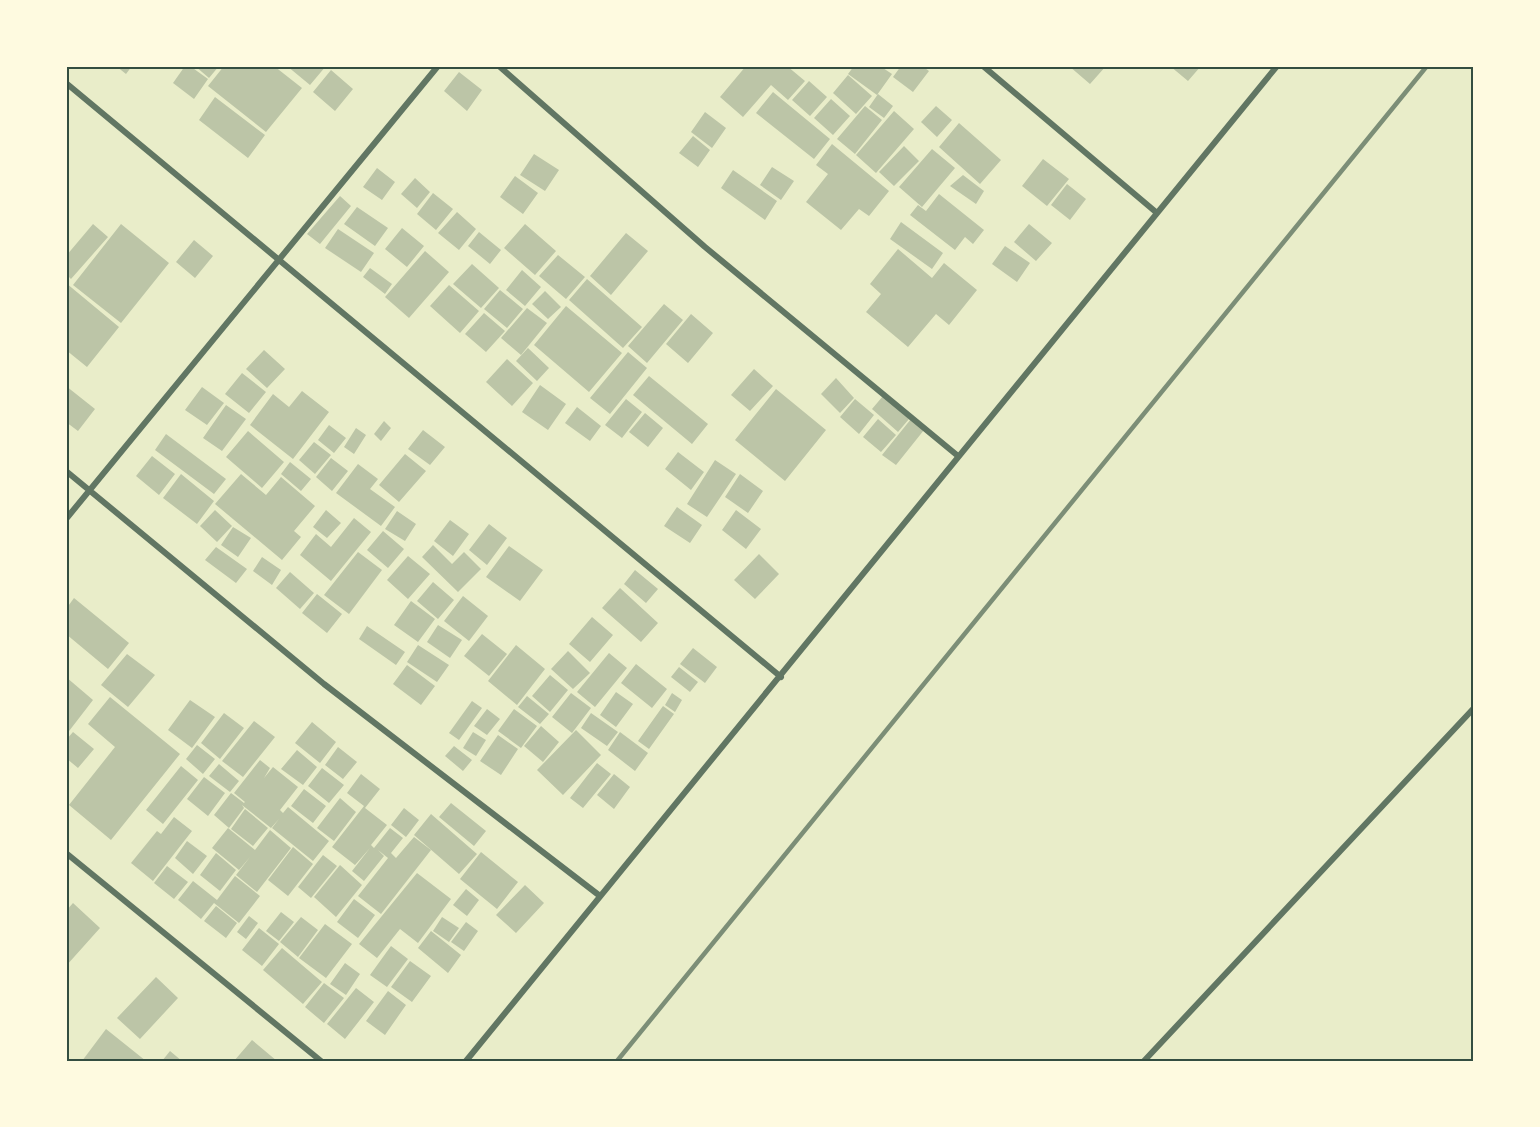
<svg xmlns="http://www.w3.org/2000/svg" width="1540" height="1127" font-family="Karla,sans-serif">
  <style>
    .building { fill: #bcc5a7 }
    .lines { fill: none; stroke-linecap: round; stroke-linejoin: round }
    .minor { stroke: #617663; stroke-width: 6 }
    .rail { stroke: #7c8e77; stroke-width: 4.5 }
    .neatline { fill: none; stroke: #344e41; stroke-width: 2 }
  </style>
  <rect width="100%" height="100%" fill="#e9edc9"/>
  <path class="building" d="M116,66H132L126,74Z
    M185,66H190L208,79L194,99L173,83Z
    M195,66H219L209,78Z
    M224,66H274L302,88L266,132L208,86Z
    M287,66H326L310,85Z
    M746,66H787L805,81L788,100L771,85L743,117L720,97Z
    M854,66H880L892,74L877,95L848,74Z
    M901,66H922L929,71L913,92L893,77Z
    M1069,66H1106L1090,84Z
    M1170,66H1201L1188,81Z
    M331,70L353,89L335,111L313,92Z
    M459,72L482,90L467,111L444,91Z
    M848,75L872,96L856,114L833,93Z
    M809,81L827,97L810,116L792,100Z
    M773,92L830,139L814,159L756,113Z
    M878,94L893,106L884,118L869,107Z
    M215,97L265,135L248,158L199,120Z
    M831,99L850,116L833,135L814,118Z
    M865,106L882,120L855,154L837,139Z
    M936,106L952,120L937,137L921,122Z
    M894,111L914,129L876,173L856,155Z
    M705,112L726,128L712,148L691,132Z
    M959,123L1001,160L980,184L939,147Z
    M693,136L710,150L698,167L679,153Z
    M832,144L889,191L869,216L859,209L841,230L806,202L828,174L816,165Z
    M904,146L919,161L894,186L879,172Z
    M932,149L955,168L922,207L899,187Z
    M534,154L559,170L545,191L520,175Z
    M1043,159L1069,179L1047,206L1022,186Z
    M772,167L794,181L781,200L760,185Z
    M377,168L395,182L382,200L363,187Z
    M733,170L777,201L765,220L721,188Z
    M963,175L984,191L976,204L950,186Z
    M515,176L538,193L523,214L500,197Z
    M415,178L430,192L417,208L401,194Z
    M1067,184L1086,199L1070,220L1051,205Z
    M433,193L453,209L436,230L417,214Z
    M939,194L984,230L973,244L965,237L955,250L910,215L918,205L926,211Z
    M340,196L351,206L320,244L307,234Z
    M357,207L388,228L375,246L344,224Z
    M457,212L476,229L459,250L438,233Z
    M901,222L943,253L932,269L890,239Z
    M93,224L108,237L71,279L66,274V256Z
    M121,224L169,263L121,323L73,285Z
    M525,224L556,251L535,275L504,248Z
    M1029,224L1052,243L1036,261L1014,242Z
    M402,228L424,246L407,267L385,249Z
    M338,229L374,253L361,272L325,248Z
    M479,232L501,250L490,264L468,246Z
    M626,233L648,251L611,295L590,276Z
    M194,240L213,256L195,278L176,262Z
    M1005,246L1030,263L1017,282L992,264Z
    M898,249L932,278L944,263L977,290L949,325L936,314L908,347L866,312L881,294L870,284Z
    M425,251L449,272L409,318L385,297Z
    M558,255L585,277L566,299L539,276Z
    M472,264L499,288L481,308L453,284Z
    M370,268L392,284L385,294L363,277Z
    M522,270L541,287L525,306L506,290Z
    M587,279L642,327L623,348L569,300Z
    M66,283L119,327L87,367L66,350Z
    M449,285L479,311L460,333L430,306Z
    M500,290L523,309L507,328L484,309Z
    M545,291L561,307L548,319L532,304Z
    M664,304L683,320L647,363L628,346Z
    M566,306L622,353L589,392L534,345Z
    M527,308L547,323L521,355L501,338Z
    M484,313L505,331L486,352L465,334Z
    M691,314L713,333L688,363L666,344Z
    M528,348L549,368L537,381L516,361Z
    M264,350L285,369L267,388L246,369Z
    M628,352L647,368L610,414L590,398Z
    M507,359L533,383L512,406L486,382Z
    M754,369L773,386L750,411L731,395Z
    M242,373L266,392L249,413L225,394Z
    M649,376L708,424L692,444L633,395Z
    M836,378L854,398L840,413L821,394Z
    M540,385L566,404L548,430L522,412Z
    M66,386L95,409L78,431L66,422Z
    M202,387L224,403L207,425L185,410Z
    M776,389L826,430L785,481L735,440Z
    M302,391L329,412L293,459L250,425L273,394L289,407Z
    M883,396L909,419L898,432L872,409Z
    M626,399L642,412L622,438L605,425Z
    M855,399L874,415L859,434L840,417Z
    M226,405L246,419L222,451L203,438Z
    M577,407L601,426L590,441L565,423Z
    M645,413L663,428L648,447L629,432Z
    M878,419L896,435L881,452L863,437Z
    M911,419L924,430L896,465L882,455Z
    M384,421L391,428L381,441L374,434Z
    M329,425L346,438L334,453L318,440Z
    M356,428L366,435L354,454L344,447Z
    M423,430L445,447L430,465L408,449Z
    M248,431L284,462L262,488L226,457Z
    M166,434L226,479L214,494L155,450Z
    M314,442L331,455L315,474L299,460Z
    M678,452L704,472L691,490L665,469Z
    M405,454L426,471L399,502L379,485Z
    M152,456L175,474L159,495L136,476Z
    M331,458L348,471L332,491L316,477Z
    M715,460L736,474L707,517L687,504Z
    M290,462L311,479L301,491L281,474Z
    M358,464L378,479L370,489L395,507L381,526L336,493Z
    M181,474L214,501L197,524L163,498Z
    M241,474L266,495L281,477L315,506L294,531L301,537L282,560L215,504Z
    M740,474L763,491L748,513L725,497Z
    M677,507L702,525L690,543L664,526Z
    M215,510L232,526L217,542L200,526Z
    M326,510L341,523L327,538L313,527Z
    M736,510L761,529L746,549L722,530Z
    M397,511L416,524L405,541L385,529Z
    M354,518L371,532L331,581L300,555L316,534L331,547Z
    M450,520L469,534L453,556L434,541Z
    M489,524L507,538L487,565L469,550Z
    M233,527L251,538L238,557L221,545Z
    M383,531L404,549L388,568L367,550Z
    M433,545L452,564L464,552L481,569L458,592L422,557Z
    M509,546L543,570L520,601L486,577Z
    M216,547L247,569L236,583L205,560Z
    M358,552L382,570L349,614L324,595Z
    M759,554L779,574L755,599L734,580Z
    M408,556L430,574L408,599L387,580Z
    M262,557L281,570L272,585L253,571Z
    M635,570L658,589L646,603L624,584Z
    M290,572L314,593L300,609L276,588Z
    M433,582L454,600L438,619L417,601Z
    M620,588L658,623L641,642L602,608Z
    M317,594L342,614L327,633L302,613Z
    M463,596L488,616L469,641L444,621Z
    M74,598L129,643L108,669L66,634V609Z
    M411,601L435,619L418,642L394,625Z
    M592,617L613,635L590,662L569,644Z
    M438,625L462,640L450,658L427,642Z
    M367,626L405,652L396,665L359,639Z
    M482,634L507,654L489,676L464,656Z
    M418,645L449,665L437,682L407,662Z
    M516,645L545,669L517,705L488,681Z
    M693,648L717,667L705,683L680,664Z
    M568,651L590,673L573,689L551,669Z
    M609,653L627,668L595,707L577,692Z
    M127,654L155,675L128,707L101,685Z
    M636,664L667,689L652,708L621,683Z
    M407,665L435,686L421,705L393,684Z
    M679,667L698,682L690,692L671,677Z
    M550,675L568,690L550,712L532,696Z
    M66,677L93,700L66,735Z
    M616,692L633,704L616,727L600,715Z
    M571,693L591,708L572,733L552,717Z
    M672,693L682,700L675,712L665,705Z
    M527,696L549,714L540,724L518,707Z
    M110,697L180,754L111,840L69,805L115,747L88,724Z
    M190,700L215,717L192,748L168,730Z
    M472,701L482,708L459,740L449,733Z
    M663,706L674,714L649,749L638,741Z
    M487,709L500,719L487,735L474,726Z
    M514,709L537,726L521,748L498,731Z
    M224,713L244,728L220,759L201,743Z
    M591,713L618,732L607,746L581,728Z
    M254,721L275,737L243,777L222,761Z
    M312,722L336,742L320,763L295,743Z
    M541,726L559,742L543,762L524,746Z
    M576,730L601,755L563,795L537,770Z
    M73,732L94,749L78,768L66,758V740Z
    M473,732L486,740L476,756L463,748Z
    M620,732L648,753L635,771L608,750Z
    M498,735L518,749L501,775L480,761Z
    M197,745L215,759L203,774L186,759Z
    M454,746L472,760L463,771L445,756Z
    M338,747L357,762L343,779L325,765Z
    M297,750L317,767L303,785L281,769Z
    M260,760L270,768L264,778L273,767L298,787L280,810L283,813L288,807L329,841L313,861L272,828L279,819L271,828L242,805L244,808L229,828L214,815L231,793L244,803L255,790L245,802L234,793Z
    M597,763L611,774L583,808L570,798Z
    M219,764L239,781L230,792L209,776Z
    M181,766L198,780L163,824L146,810Z
    M322,768L344,785L329,803L308,786Z
    M361,774L380,789L365,808L387,825L371,845L374,848L390,828L403,838L391,853L396,858L414,837L431,850L381,914L358,896L388,858L378,850L384,856L364,881L352,871L370,848L355,865L332,847L364,806L347,793Z
    M614,774L630,787L614,809L597,795Z
    M204,777L225,793L208,816L187,799Z
    M304,789L326,806L313,823L291,806Z
    M340,798L356,812L334,841L317,828Z
    M451,803L486,831L474,846L439,817Z
    M404,808L419,820L406,837L391,825Z
    M245,809L268,828L253,846L231,829Z
    M431,814L477,854L459,874L414,835Z
    M174,817L192,831L153,881L131,863L157,831L161,834Z
    M228,828L255,850L270,830L291,848L257,892L236,875L250,857L239,870L212,848Z
    M187,841L207,856L193,874L175,858Z
    M293,847L313,864L288,896L268,880Z
    M481,852L518,882L497,909L460,879Z
    M216,853L236,870L220,891L200,875Z
    M323,855L337,866L311,898L298,887Z
    M340,865L362,885L336,917L314,897Z
    M167,866L188,882L174,899L154,883Z
    M417,873L451,899L418,943L400,929L377,958L359,944Z
    M235,876L260,896L239,923L214,903L201,919L178,900L193,881L217,900Z
    M525,885L544,903L516,933L496,915Z
    M466,889L479,900L467,916L453,905Z
    M354,899L375,915L358,938L337,922Z
    M73,903L100,928L66,966V911Z
    M216,906L237,923L226,938L204,921Z
    M281,912L294,922L279,941L266,931Z
    M249,916L258,923L246,939L237,932Z
    M301,917L318,930L298,957L280,942Z
    M442,917L459,928L449,942L433,931Z
    M466,922L478,931L464,951L451,942Z
    M325,924L352,944L326,978L299,958Z
    M259,928L279,944L262,966L242,950Z
    M431,931L461,955L448,973L418,948Z
    M391,946L408,959L387,987L370,975Z
    M282,948L322,982L303,1004L263,970Z
    M410,961L431,976L412,1002L391,987Z
    M345,963L360,974L346,995L330,984Z
    M156,977L178,998L140,1039L117,1018Z
    M324,983L344,998L324,1023L305,1007Z
    M356,988L374,1002L345,1039L327,1024Z
    M388,991L406,1005L385,1035L366,1021Z
    M106,1029L146,1061H82Z
    M252,1040L277,1061H234Z
    M170,1051L182,1061H162Z"/>
  <g class="lines">
    <path class="minor" d="M499,66L705,247L958,456
      M983,66L1157,213
      M66,83L781,677
      M66,471L324,684L600,896
      M66,519L438,66
      M66,853L321,1061
      M466,1061L1277,66
      M1144,1061L1474,708"/>
    <path class="rail" d="M617,1061L1427,66"/>
  </g>
  <rect width="1540" height="1127" fill="none" stroke="#fefae0" stroke-width="135"/>
  <rect x="68" y="68" width="1404" height="992" class="neatline"/>
</svg>
